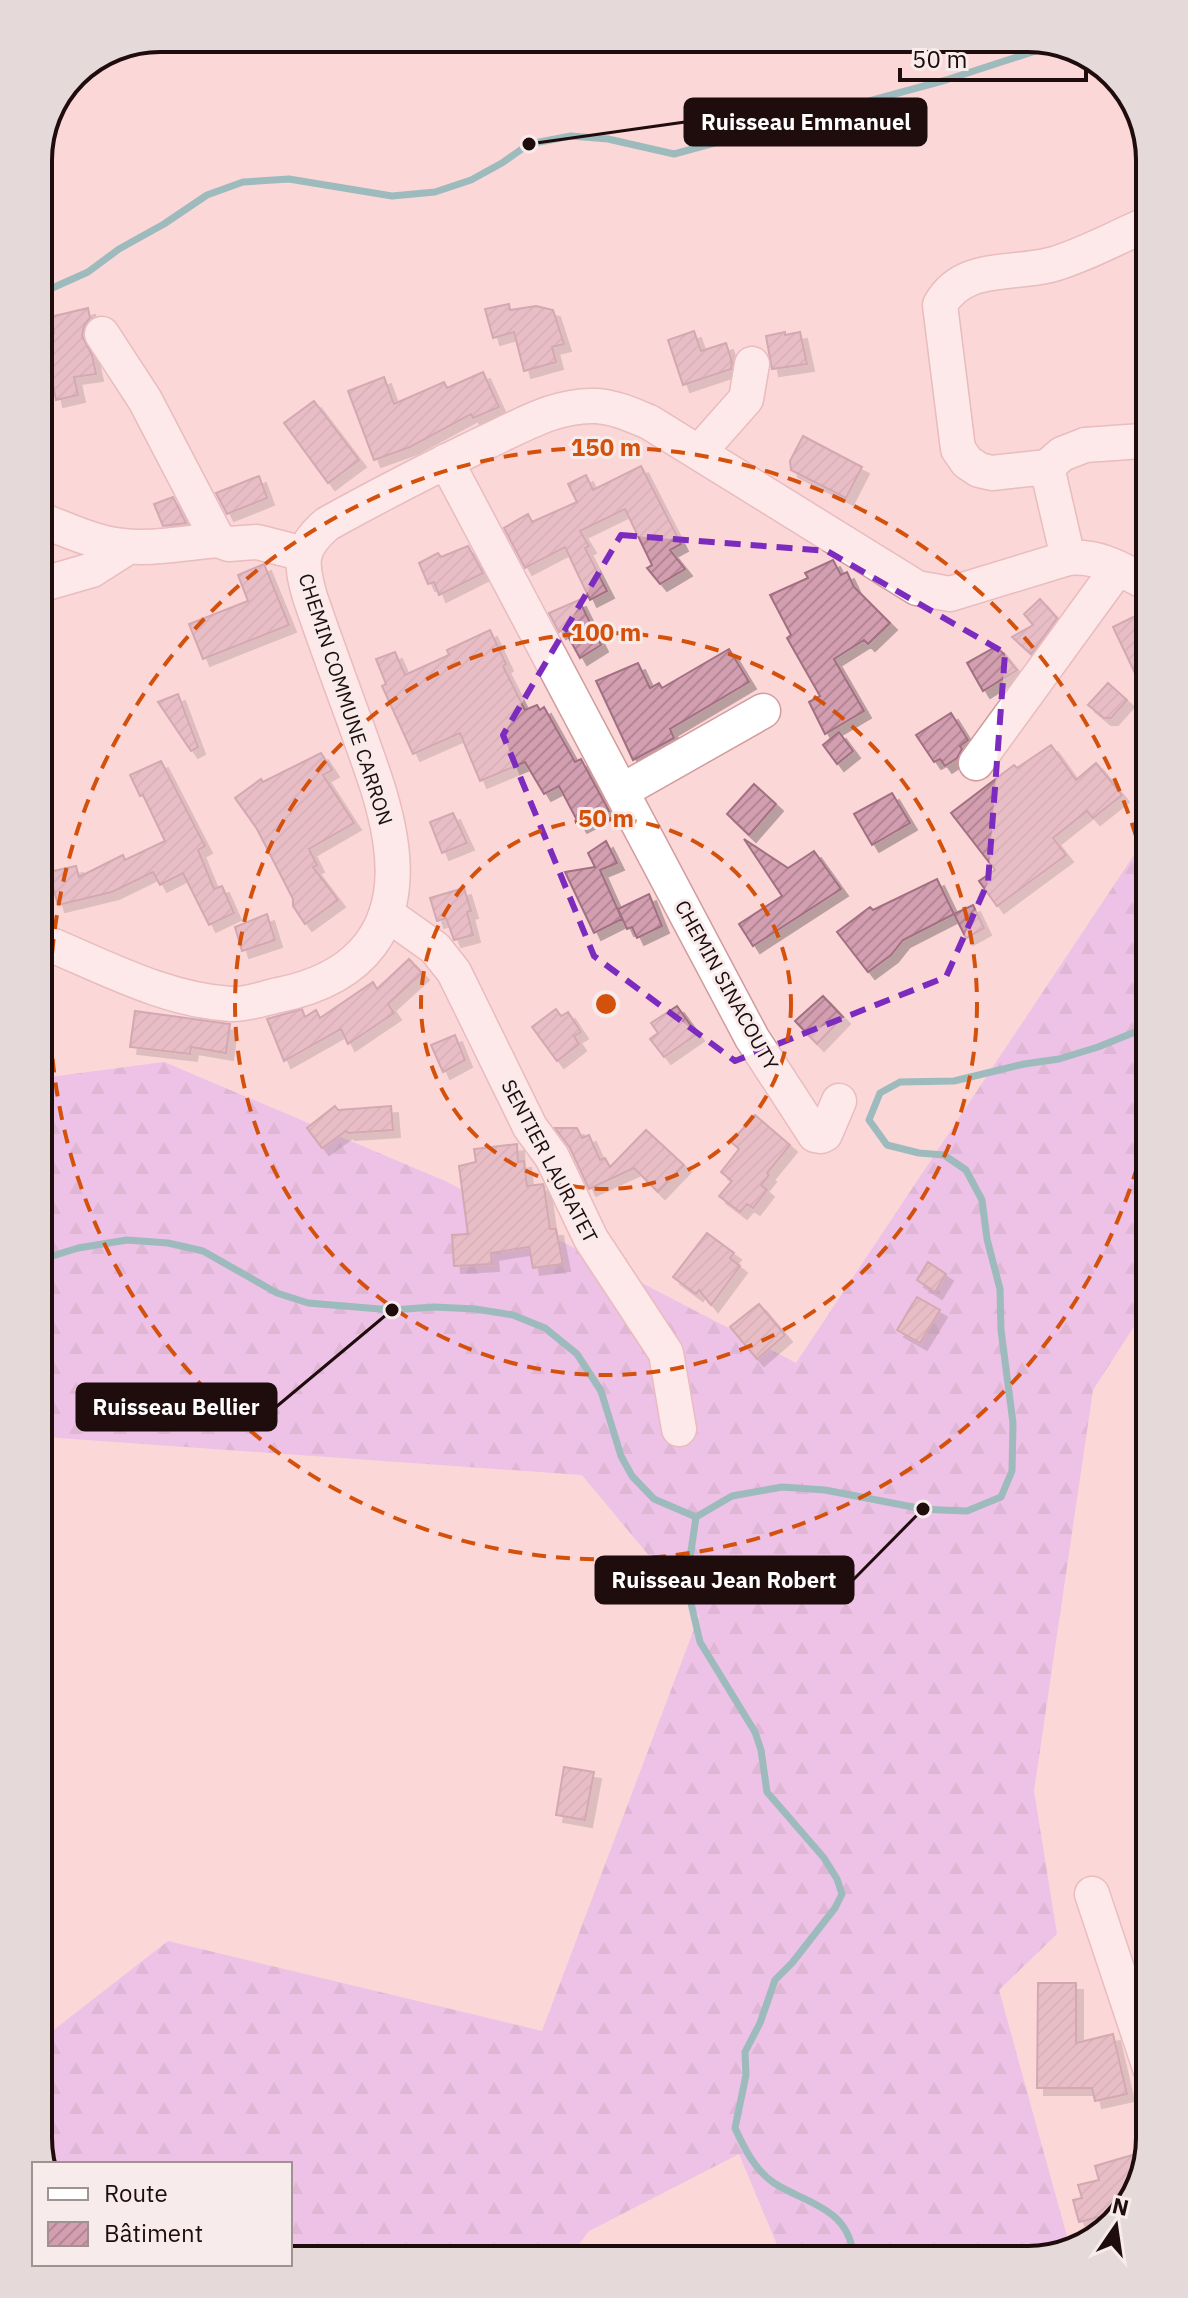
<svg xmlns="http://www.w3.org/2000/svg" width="1188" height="2298" font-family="'IBM Plex Sans',sans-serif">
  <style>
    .forest { fill: url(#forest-firs) }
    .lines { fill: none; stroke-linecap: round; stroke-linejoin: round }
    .stream { stroke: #2b999a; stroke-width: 7 }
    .building { fill: url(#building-hatch); stroke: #a27082; stroke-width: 2; filter: url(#shadow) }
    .minor-casing { stroke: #d29b9d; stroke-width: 37 }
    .minor { stroke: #fff; stroke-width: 34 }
    .marked { fill: none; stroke: #7b2cbf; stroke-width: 6; stroke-dasharray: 16 10; stroke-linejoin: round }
    .ring { fill: none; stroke: #d4510c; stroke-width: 4; stroke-dasharray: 14 10 }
    .labels { text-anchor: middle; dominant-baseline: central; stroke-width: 6; stroke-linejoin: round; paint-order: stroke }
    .street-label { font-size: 20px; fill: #1f0c0d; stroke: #f7ebeb }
    .rim { fill: none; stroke: #1f0c0d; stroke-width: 4 }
    .centre { fill: #d4510c; stroke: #f7ebeb; stroke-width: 4 }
    .ring-label { font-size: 24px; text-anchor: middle; font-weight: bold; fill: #d4510c; stroke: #f7ebeb; stroke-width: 6; stroke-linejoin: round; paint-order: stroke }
    .leader { fill: none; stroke: #1f0c0d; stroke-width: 3 }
    .callout-dot { fill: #1f0c0d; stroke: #f7ebeb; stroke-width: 3 }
    .callout { fill: #1f0c0d; stroke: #1f0c0d; stroke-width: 3 }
    .callout-label { font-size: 22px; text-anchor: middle; font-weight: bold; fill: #fff }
  </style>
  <defs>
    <pattern id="forest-firs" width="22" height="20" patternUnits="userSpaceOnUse" patternTransform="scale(2)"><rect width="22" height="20" fill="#dea6f5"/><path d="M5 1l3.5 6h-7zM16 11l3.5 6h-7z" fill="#be8ed1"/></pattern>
    <pattern id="building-hatch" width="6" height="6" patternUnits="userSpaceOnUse" patternTransform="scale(2)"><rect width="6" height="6" fill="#d29eb0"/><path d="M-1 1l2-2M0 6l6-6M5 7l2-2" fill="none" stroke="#b48796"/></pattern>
    <filter id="shadow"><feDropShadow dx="7" dy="7" stdDeviation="0" flood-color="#0004"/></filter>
  </defs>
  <rect width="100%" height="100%" fill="#fbd7d8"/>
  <path class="forest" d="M1144,840L1146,1308L1093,1390L1034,1791L1057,1934L999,1990L1071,2251L781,2254L739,2154L589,2231L570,2256L290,2258V2164H47L46,2036L168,1941L542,2031L699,1616L582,1475L44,1437L42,1078L164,1062L445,1181L796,1363Z"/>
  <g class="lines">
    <path class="stream" d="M39,294L88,272L119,249L164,224L207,195L243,182L289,179L392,196L435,192L471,180L502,163L529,144L571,136L608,139L674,154L946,80L1054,45
      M43,1259L78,1248L127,1240L168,1243L203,1251L277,1293L308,1303L392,1310L434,1307L475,1309L513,1315L545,1328L577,1354L601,1391L621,1456L632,1476L654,1499L696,1517
      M853,2253C847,2207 805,2203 774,2183C755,2170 744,2148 735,2128L746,2075L745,2052L760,2023L775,1980L792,1963L835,1908L842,1894L837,1879L824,1858L767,1792L761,1750L755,1732L700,1642L690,1599L689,1565L696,1517L732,1496L782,1487L825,1490L923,1509L941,1510L967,1511L1001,1497L1012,1471L1013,1423L1001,1330L1000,1289L987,1239L982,1200L966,1170L944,1155L919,1153L887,1145L869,1120L880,1093L900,1082L954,1081L1024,1064L1059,1059L1098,1047L1145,1028"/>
  </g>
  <path class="building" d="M509,304L510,310L536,306L553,310L564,344L552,347L556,362L524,371L514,332L493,338L485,309Z
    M88,308L90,318L84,326L82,336L92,355L96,374L74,377L78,395L56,400L43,335L54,333L50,317Z
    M694,331L701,351L726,343L732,362L731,369L683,385L668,340Z
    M785,332V335L800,332L807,364L772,369L766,336Z
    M483,372L499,407L473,418L471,414L410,447L374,460L348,391L384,377L394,404L444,382L447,388Z
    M314,401L359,460L328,483L284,423Z
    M803,436L862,467L846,498L791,470L790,461Z
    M641,466L681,544L670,550L685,569L660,584L647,568L652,565L625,509L580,531L589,546L585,548L607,591L590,600L565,547L525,568L504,528L528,514L532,522L577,502L568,484L586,475L593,490Z
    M259,476L267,498L227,514L216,493Z
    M173,497L186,523L163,526L154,504Z
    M468,546L483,573L439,595L434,582L428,584L419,563L438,553L441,557Z
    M833,560L841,575L847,572L854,587L890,623L868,644L864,640L834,659L864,711L825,734L809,702L820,696L787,638L791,635L770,595L808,578L805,573Z
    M264,564L289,625L203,659L189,624L248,601L238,575Z
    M1040,599L1057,618L1031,654L1012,637L1033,625L1024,614Z
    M579,600L601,645L580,658L564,629L559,632L549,613Z
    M1143,612V690L1113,627Z
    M490,630L506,664L503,666L525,710L537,705L540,710L544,707L575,762L581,759L609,811L580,826L559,786L544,794L525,762L480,781L460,733L413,754L382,686L386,684L376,659L395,652L405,675L449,655L447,650Z
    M997,646L1017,670L983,691L967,663Z
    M729,649L749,682L670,729L674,738L633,760L596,681L638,663L650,688L659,683L662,688Z
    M1108,683L1127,700L1111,718H1104L1088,705Z
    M178,694L198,747L191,751L158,702Z
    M951,713L968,740L960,746L962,749L957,758L945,766L940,759L934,762L916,735Z
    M839,732L853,751L837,764L823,745Z
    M1051,745L1076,780L1096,763L1122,795L1093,818L1087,811L1053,838L1066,855L997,906L979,881L995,870L951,813L1014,765L1017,768Z
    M321,753L332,770L323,775L354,823L309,849L317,865L313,867L338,900L305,924L293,906V899L257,829L235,798L261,779L263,782Z
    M161,761L205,846L198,850L214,889L222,886L234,913L209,925L183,873L160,885L153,872L112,892L58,905L49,872L76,866L79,877L123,855L125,860L165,841L143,795L140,796L130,775Z
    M754,784L776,804L749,835L727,814Z
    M892,793L910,823L872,845L854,814Z
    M453,813L467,843L442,853L430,822Z
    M744,839L788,868L814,851L841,889L753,946L739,924L782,896Z
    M606,841L617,863L600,870L622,919L594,933L565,872L595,867L588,853Z
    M937,879L954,914L903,940L891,955L868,972L837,932L870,907L873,910Z
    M464,888L471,911L467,912L473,935L454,940L446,918L437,921L430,898Z
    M649,894L662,926L637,938L632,927L627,929L618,909Z
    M973,905L984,928L966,938L954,914Z
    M267,914L275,940L242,951L235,927Z
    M409,959L422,973L388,1004L394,1013L348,1044L341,1029L284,1061L267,1019L302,1009L305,1017L316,1010L320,1018L373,982L377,989Z
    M823,996L843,1017L817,1044L795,1021Z
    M677,1006L697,1034L664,1057L650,1039L658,1033L651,1023Z
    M556,1009L561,1016L568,1012L581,1032L574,1036L579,1044L557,1061L532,1027Z
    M135,1011L230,1024L226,1053L191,1047L190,1054L130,1047Z
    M455,1035L465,1060L443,1072L431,1045Z
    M335,1106L338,1110L391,1106L393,1130L348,1133L346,1131L322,1148L307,1128Z
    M755,1115L790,1145L767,1173L769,1175L761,1185L767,1190L753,1208L747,1204L740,1212L719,1196L732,1181L721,1172L739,1149L731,1142Z
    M555,1128H577L582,1138L589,1135L600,1160L605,1158L610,1167L646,1130L684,1165L658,1192L634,1168L589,1189L570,1148Z
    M517,1144L518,1162L524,1161L527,1186L543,1184L544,1187L550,1229H556L563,1264L533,1268L529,1247L491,1253L492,1264L454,1266L452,1235L468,1234L459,1166L476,1162L474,1149Z
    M707,1233L734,1253L730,1258L740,1266L711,1305L699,1290L696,1294L673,1277Z
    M928,1262L946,1274L935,1292L917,1280Z
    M917,1297L940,1310L920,1343L897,1330Z
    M759,1304L785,1335L757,1359L730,1327Z
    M564,1767L594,1772L585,1820L556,1815Z
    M1038,1983H1076V2043L1113,2034L1127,2094L1095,2101L1092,2088H1037Z
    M1146,2151L1129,2206L1109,2223L1107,2215L1079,2222L1073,2200L1082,2198L1078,2185L1099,2180L1095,2166Z"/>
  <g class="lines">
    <g class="minor-casing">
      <path id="minor" d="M1141,227C1113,239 1078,258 1050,265C1011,275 962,264 940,305L958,449L967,462L979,470L992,473L1047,467L1062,454L1085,445L1142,441
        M102,334L145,400L218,540
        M699,452L746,399L752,364
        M446,461L752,1038L815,1135L821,1136L825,1134L839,1101
        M1047,467L1068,558
        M40,520C61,527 83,538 105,543C142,552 182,543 218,540L229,544L257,542L304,554
        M40,585L92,570L128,547
        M976,763L1118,568
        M622,791L763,711
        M387,914L435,948L454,972L530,1127L552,1157L591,1239L666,1353L679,1429
        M42,941C103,966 164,1000 231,1004C246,1005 264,998 279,995C363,978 404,926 390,839C384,800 370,765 357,728C341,684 325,641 310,597C300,562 299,548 327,524C379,495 432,468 486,442C521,426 557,404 596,406C615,407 632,415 649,422L917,588L950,594L1068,558C1096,555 1119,568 1143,581
        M1092,1894L1150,2068"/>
    </g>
    <use href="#minor" class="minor"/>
  </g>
  <path d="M0 0H1188V2298H0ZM621,535L827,551L1005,653L988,882L946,977L735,1061L594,956L503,735Z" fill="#fbd7d8" fill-opacity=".55" fill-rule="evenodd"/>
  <path class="marked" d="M621,535L827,551L1005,653L988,882L946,977L735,1061L594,956L503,735Z"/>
  <g class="ring">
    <circle cx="606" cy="1004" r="185"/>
    <circle cx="606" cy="1004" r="371"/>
    <path d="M1144 1143A556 556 0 1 1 1143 860"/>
  </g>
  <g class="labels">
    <g class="street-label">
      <text transform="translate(346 699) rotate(72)">CHEMIN COMMUNE CARRON</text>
      <text transform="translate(727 985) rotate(61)">CHEMIN SINACOUTY</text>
      <text transform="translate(550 1161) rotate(62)">SENTIER LAURATET</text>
    </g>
  </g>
  <path d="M0 0H1188V2298H0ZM160 52H1028A108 108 0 0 1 1136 160V2138A108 108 0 0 1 1028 2246H160A108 108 0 0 1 52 2138V160A108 108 0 0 1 160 52Z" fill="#e6d9d9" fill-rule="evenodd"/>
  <path class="rim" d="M160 52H1028A108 108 0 0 1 1136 160V2138A108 108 0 0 1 1028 2246H160A108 108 0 0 1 52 2138V160A108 108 0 0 1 160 52Z"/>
  <circle cx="606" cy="1004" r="12" class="centre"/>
  <g class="ring-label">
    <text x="606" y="456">150 m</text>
    <text x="606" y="641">100 m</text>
    <text x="606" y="827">50 m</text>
  </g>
  <path class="leader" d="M529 144L685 122M392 1310L276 1407M923 1509L853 1580"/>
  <g class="callout-dot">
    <circle cx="529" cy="144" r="8"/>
    <circle cx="392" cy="1310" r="8"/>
    <circle cx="923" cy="1509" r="8"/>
  </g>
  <g class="callout">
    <rect x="685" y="99" width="241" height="46" rx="8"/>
    <rect x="77" y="1384" width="199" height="46" rx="8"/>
    <rect x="596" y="1557" width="257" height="46" rx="8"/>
  </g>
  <g class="callout-label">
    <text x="806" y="130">Ruisseau Emmanuel</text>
    <text x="176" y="1415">Ruisseau Bellier</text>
    <text x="724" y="1588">Ruisseau Jean Robert</text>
  </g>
  <rect x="32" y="2162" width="260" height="104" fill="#f7ebeb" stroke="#a19292" stroke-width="2"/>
  <rect x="48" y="2188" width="40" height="12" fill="#ffffff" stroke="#a19292" stroke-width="2"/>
  <text x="104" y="2202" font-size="24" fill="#1f0c0d">Route</text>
  <rect x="48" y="2222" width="40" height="24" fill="url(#building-hatch)" stroke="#a19292" stroke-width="2"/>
  <text x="104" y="2242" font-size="24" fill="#1f0c0d">Bâtiment</text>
  <g transform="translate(1116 2226) rotate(13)" stroke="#f7ebeb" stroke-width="6" paint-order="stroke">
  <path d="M0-6L14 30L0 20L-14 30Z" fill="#1f0c0d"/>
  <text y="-12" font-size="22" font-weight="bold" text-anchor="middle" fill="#1f0c0d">N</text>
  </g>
  <path d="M900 68v12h186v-12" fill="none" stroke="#1f0c0d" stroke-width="4"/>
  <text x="912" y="68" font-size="24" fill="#1f0c0d" stroke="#f7ebeb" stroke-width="6" paint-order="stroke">50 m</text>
</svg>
